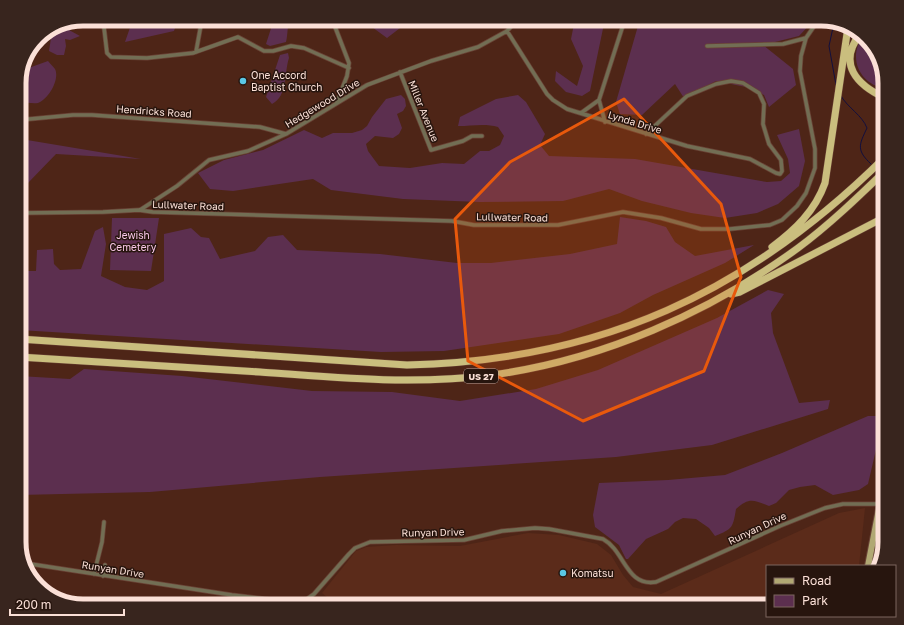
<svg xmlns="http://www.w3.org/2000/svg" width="904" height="625" font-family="'Golos Text',sans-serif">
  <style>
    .built { fill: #5b2b1a }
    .green { fill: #5c2f4f }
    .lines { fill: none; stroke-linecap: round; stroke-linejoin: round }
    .stream { stroke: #120f3d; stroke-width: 1 }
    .minor-casing { stroke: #6a4336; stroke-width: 5 }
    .primary-casing { stroke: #6a4336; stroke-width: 8 }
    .motorway-casing { stroke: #6a4336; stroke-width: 8 }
    .minor { stroke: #726e54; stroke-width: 3.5 }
    .primary { stroke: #b1a873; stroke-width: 6 }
    .motorway { stroke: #cabe7e; stroke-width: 7 }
    .marked { fill: #e8590c; fill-opacity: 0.2; stroke: #e8590c; stroke-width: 3; stroke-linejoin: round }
    .poi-dot { fill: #5bc8e6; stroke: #27150e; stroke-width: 1.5 }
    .labels { text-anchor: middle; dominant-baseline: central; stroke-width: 3; stroke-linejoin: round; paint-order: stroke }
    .shield { fill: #27150e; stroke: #bba39b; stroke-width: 1 }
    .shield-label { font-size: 9px; font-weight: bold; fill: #fbe0d7 }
    .poi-label { font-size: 10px; fill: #fbe0d7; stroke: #27150e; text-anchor: start }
    .street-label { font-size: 10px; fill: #fbe0d7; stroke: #27150e }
    .park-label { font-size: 10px; fill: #f9c8e8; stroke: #27150e }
    .rim { fill: none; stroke: #fbe0d7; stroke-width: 5 }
  </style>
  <rect width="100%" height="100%" fill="#4e2517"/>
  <path class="built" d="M865,508L859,566H767V606H320L328,598L322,593L356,551L366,547L396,545L460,546L528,533L559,535L597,544L611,555L623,575L633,587L661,594L839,513Z"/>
  <path class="green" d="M85,19L68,27L69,30L80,36L70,40L65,39L66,46L64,55H57L49,51L51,38L58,33V29Z
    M133,19H178L174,31L125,42Z
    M274,19H290C287,25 288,35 286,42L270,46L266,44Z
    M361,19H406L404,25L387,38Z
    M575,19H605L590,91L582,96L566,92L555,81L556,71L577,86L583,66L571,39Z
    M640,19H815L799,36L763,45L793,69L796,85L769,107L764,95L746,87L716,81L684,98L675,84L642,115L620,114L616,102Z
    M863,37L876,51L885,88C860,85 847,57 863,37Z
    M288,53L289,58C284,72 288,96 272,104L266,97L280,55Z
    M48,61C50,64 53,66 55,69C60,79 49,99 38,103C33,104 25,102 19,102V79L23,70Z
    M401,95L405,99L406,106L403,111L397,114L402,128L399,134L393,138L375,136L366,144L368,151L379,166L410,168L442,163L464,164L480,151H489L500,145L504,136L498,127C485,123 472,126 458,126L460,117L496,99L518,95L526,102L545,134L540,145L549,156L635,159L767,182L781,181L790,173L788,159L777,135L799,129L805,161L799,186L778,204L757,213L725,218L691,213L642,201L609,189L563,201L480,202L403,199L331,190L313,179L233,191L210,189L198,173L224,160L263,150L304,130L322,138L333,133H352L362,130L367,126L372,117L386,99Z
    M19,140H27L141,159L56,154L27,184L19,180Z
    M620,217L646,221L666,227L675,242L695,256L754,245L725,263L653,295L620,313L559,334L444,351L381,352L19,330V247L23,271H36L37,250L53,249L54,264L60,270L81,269L95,231L103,227L106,244L101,276L125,287L147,290L164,281V234L191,228L201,237L209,238L220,259L255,251L268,237L283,235L297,250L380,254L457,263H491L570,254L617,244Z
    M112,218H159L151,271L110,270Z
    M768,290L784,294L771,313L773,333L799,403L830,400L828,409L712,445L616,457L320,477L150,492L19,495V376L70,379L84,369L182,376L312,391L392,392L460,401L536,389L598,370L717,318Z
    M868,416H876L880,424L878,441L868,484L859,490L833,495L815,485L800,487L789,490L776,503L769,506C754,500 749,497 736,509C733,527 733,529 715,536L709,528L696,519L683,518L675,522L668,529L646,539L628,559H626L619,545L595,527L593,515L599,483L668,480L725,475L782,453Z"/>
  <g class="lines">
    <path class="stream" d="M834,23L829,46L836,85
      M877,83L884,81
      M841,96C848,108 862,115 867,128C859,145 856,150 871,164
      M885,243L877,254L879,269L885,287"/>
    <g class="minor-casing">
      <path id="minor" d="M103,19L107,53L111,57L147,58L193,53L238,37L264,51H273L291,46L304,48L349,68
        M332,19L349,63L347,76L337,102
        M507,31L547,94L553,100L567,109L687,146L750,159L776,173L780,174L782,171L781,160L769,144L763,124L764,104L759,93L743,83L731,81L716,84L687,96L646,134
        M707,46L783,44L806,38
        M196,52L202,19
        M400,72L431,150L463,141L472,136H482
        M599,100L605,122
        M581,113L599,100L625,19
        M19,120L73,115H92L260,127L286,134
        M140,210L177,186L209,160L248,151L286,134L367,85L431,61L478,47L507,31L518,19
        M19,213L103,212L139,210L153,212L452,221L474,225H558L623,212L661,218L701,229H730L770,225L782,220L797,206L806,193L815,168V149L800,71L801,56L806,38L819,19
        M24,563L232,595L291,602L307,599L314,594L349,554L355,548L370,542L464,540L502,531L535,528L549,529L603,539C625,551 626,587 656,582L780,526L825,508L843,504H879
        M94,574L102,542L104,522
        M103,576L105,565"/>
    </g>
    <g class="primary-casing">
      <path id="primary" d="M868,566L885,478"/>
    </g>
    <g class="motorway-casing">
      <path id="motorway" d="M860,34C837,64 857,85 885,98
        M772,247C795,230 815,211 825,183L848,27
        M731,294L740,292L885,217
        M19,339L407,365C600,361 749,292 885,157
        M19,357C100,362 180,367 260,372C338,378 415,385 492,375C602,360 709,313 798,248C829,225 857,198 885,171"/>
    </g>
    <use href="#minor" class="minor"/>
    <use href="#primary" class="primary"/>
    <use href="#motorway" class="motorway"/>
  </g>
  <path class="marked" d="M624,99L721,204L741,277L704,371L583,421L468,361L455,219L510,162Z"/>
  <g class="poi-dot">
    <circle cx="243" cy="81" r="4"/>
    <circle cx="563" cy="573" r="4"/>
  </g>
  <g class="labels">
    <rect class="shield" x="464" y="369" width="34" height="14" rx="3"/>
    <g class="shield-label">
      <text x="481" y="376">US 27</text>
    </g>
    <g class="poi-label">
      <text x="251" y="75">One Accord<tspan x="251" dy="12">Baptist Church</tspan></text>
      <text x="571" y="573">Komatsu</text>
    </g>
    <g class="street-label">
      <text transform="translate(322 103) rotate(-31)">Hedgewood Drive</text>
      <text transform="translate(154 111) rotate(4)">Hendricks Road</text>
      <text transform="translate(424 111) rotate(68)">Miller Avenue</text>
      <text transform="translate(635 122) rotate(17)">Lynda Drive</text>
      <text transform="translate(188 205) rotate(2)">Lullwater Road</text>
      <text transform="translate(512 217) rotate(1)">Lullwater Road</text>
      <text transform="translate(757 528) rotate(-25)">Runyan Drive</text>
      <text transform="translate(433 532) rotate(-1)">Runyan Drive</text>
      <text transform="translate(113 569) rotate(9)">Runyan Drive</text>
    </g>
    <g class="park-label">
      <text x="133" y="235">Jewish<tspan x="133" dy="12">Cemetery</tspan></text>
    </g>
  </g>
  <path d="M0 0H904V625H0ZM83 26H821A57 57 0 0 1 878 83V542A57 57 0 0 1 821 599H83A57 57 0 0 1 26 542V83A57 57 0 0 1 83 26Z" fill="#38251e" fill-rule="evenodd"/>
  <path class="rim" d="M83 26H821A57 57 0 0 1 878 83V542A57 57 0 0 1 821 599H83A57 57 0 0 1 26 542V83A57 57 0 0 1 83 26Z"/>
  <rect x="766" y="565" width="130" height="52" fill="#27150e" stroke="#7c665e"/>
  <rect x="774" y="578" width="20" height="6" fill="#b1a873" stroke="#7c665e"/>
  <text x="802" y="585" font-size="12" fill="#fbe0d7">Road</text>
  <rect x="774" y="595" width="20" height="12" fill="#5c2f4f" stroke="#7c665e"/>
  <text x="802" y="605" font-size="12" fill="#fbe0d7">Park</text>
  <path d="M10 609v6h114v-6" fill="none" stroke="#fbe0d7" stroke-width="2"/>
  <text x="16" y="609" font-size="12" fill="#fbe0d7" stroke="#27150e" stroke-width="3" paint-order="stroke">200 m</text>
</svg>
